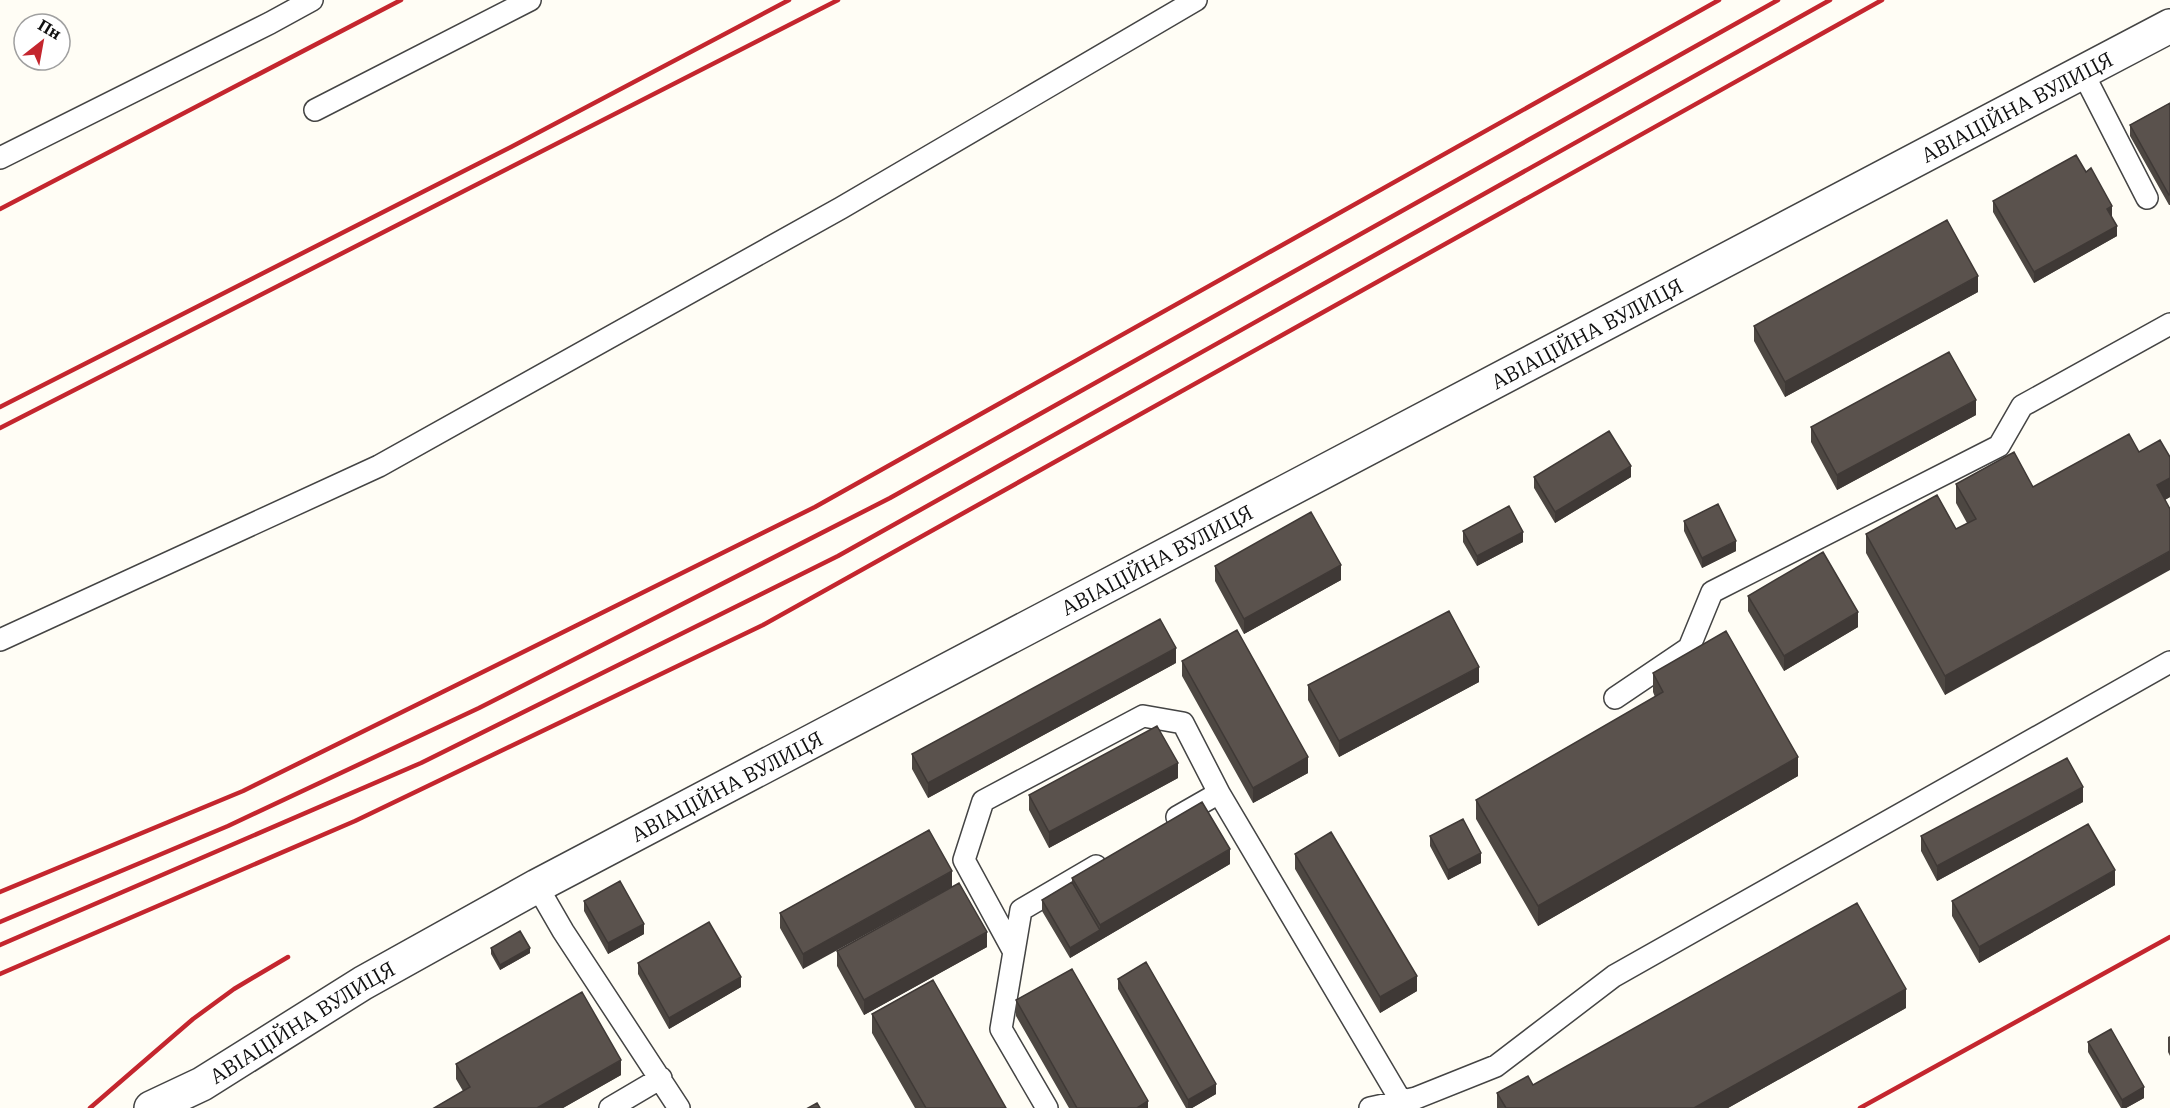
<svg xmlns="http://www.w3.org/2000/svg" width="2170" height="1108" font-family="'IBM Plex Serif',serif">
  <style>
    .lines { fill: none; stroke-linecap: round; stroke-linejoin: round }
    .service-casing { stroke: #444; stroke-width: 24 }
    .tertiary-casing { stroke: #444; stroke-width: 36 }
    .service { stroke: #fff; stroke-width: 21 }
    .tertiary { stroke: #fff; stroke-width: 33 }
    .rail { stroke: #c4262e; stroke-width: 4.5 }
    .wall { fill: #4d4742 }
    .shaded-wall { fill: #3f3936 }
    .building { fill: #5a524d; stroke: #3f3936; stroke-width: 1.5 }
    .labels { text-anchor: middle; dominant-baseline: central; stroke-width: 6; stroke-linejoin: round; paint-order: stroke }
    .street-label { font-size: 21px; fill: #111; stroke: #fff }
  </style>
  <rect width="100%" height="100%" fill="#fffdf5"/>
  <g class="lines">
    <g class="service-casing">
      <path id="service" d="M2083,73L2147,198
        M315,110L530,0
        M0,158L270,23L312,0
        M0,640L379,466L841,208L1196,0
        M1615,698L1689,648L1712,592L1999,446L2022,406L2170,324
        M1177,817L1219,793L1401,1101
        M537,886L563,931L679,1108
        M1014,952L964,860L983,801L1143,716L1183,723L1219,793
        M610,1108L661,1078
        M1047,1108L1001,1029L1021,910L1096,866
        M1370,1108L1416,1098L1496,1066L1614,976L2170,662"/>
    </g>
    <g class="tertiary-casing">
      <g id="tertiary">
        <path id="s1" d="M151,1108L202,1084L363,983L537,886L2170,26"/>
      </g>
    </g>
    <use href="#service" class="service"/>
    <use href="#tertiary" class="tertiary"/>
    <path class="rail" d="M0,209L401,0
      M0,407L511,147L789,0
      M0,428L838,0
      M0,892L243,791L815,507L1719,0
      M0,922L228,826L479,708L890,498L1778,0
      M0,945L421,763L838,556L1830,0
      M0,974L355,821L763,625L1882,0
      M90,1108L193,1019L234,989L288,957
      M1860,1108L2170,937"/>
  </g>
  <path class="wall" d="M2170,103V205H2169L2130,136V125Z
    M2086,172L2112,216L2111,217L2117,236L2034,283L1993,212V201Z
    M1978,292L1785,397L1754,341V326Z
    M1976,415L1837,490L1811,442V427Z
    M2139,452L2170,457V497L2165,500L1945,695L1866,553V534L1956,529L1967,523L1956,503V484L2033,487Z
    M1534,477H1631L1555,523L1534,488Z
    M1684,521L1736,551L1702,568L1684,531Z
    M1463,531L1523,542L1477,566L1463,542Z
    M1215,566L1341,580L1244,634L1215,581Z
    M1748,596L1858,627L1784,671L1748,611Z
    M1182,661L1308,773L1253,803L1182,676Z
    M1176,663L928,798L912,769V754Z
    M1653,673L1798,776L1538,926L1476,819V800L1655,697L1653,692Z
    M1479,682L1339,757L1308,700V685Z
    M1178,778L1049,848L1029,810V795Z
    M2083,802L1937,881L1921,851V836Z
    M929,830L803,969L780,928V913Z
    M1430,836L1481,863L1448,880L1430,846Z
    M1295,854L1417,991L1380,1013L1295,869Z
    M1230,864L1070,958L1042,911V900L1072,882V878Z
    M2115,885L1979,963L1952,916V901Z
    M584,901L644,934L608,954L584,911Z
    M987,947L864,1015L837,966V951Z
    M491,948L530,953L500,970L491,954Z
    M638,963L741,987L669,1029L638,974Z
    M1118,979L1216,1094L1192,1108H1186L1118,989Z
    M1016,1000L1148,1108H1069L1016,1016Z
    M1906,1008L1728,1108H1497V1093Z
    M872,1014L1006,1108H915L872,1033Z
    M2170,1036V1056L2168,1052V1037Z
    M2088,1042L2144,1098L2126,1108H2121L2088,1052Z
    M456,1064L621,1075L563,1108H434L463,1091L456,1079Z"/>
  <path class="shaded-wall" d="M2112,206V216L2107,220V209Z
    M2117,226V236L2034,283V272Z
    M1978,276V292L1785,397V382Z
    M1976,400V415L1837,490V475Z
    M1631,466V477L1555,523V512Z
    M2170,478V497L2157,504V485Z
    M1523,532V542L1477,566V556Z
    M1736,541V551L1702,568V558Z
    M2170,551V570L1945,695V676Z
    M1341,565V580L1244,634V619Z
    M1858,612V627L1784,671V656Z
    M1176,648V663L928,798V783Z
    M1479,667V682L1339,757V741Z
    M1308,757V773L1253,803V788Z
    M1798,757V776L1538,926V906Z
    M1178,763V778L1049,848V832Z
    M2083,787V802L1937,881V866Z
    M1230,849V864L1070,958V948L1100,930V925Z
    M1481,853V863L1448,880V870Z
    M2115,870V885L1979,963V947Z
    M952,871V887L803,969V954Z
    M644,924V934L608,954V943Z
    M987,932V947L864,1015V1000Z
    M530,948V953L500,970V965Z
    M1417,976V991L1380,1013V997Z
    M741,977V987L669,1029V1018Z
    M1906,989V1008L1728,1108H1694Z
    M621,1060V1075L563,1108H537Z
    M1216,1084V1094L1192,1108H1188V1100Z
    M2144,1087V1098L2126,1108H2122V1100Z
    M1148,1101V1108H1137Z"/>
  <path class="building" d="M2170,103V194L2169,195L2130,125Z
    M2076,155L2086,172L2091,168L2112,206L2107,209L2117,226L2034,272L1993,201Z
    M1947,220L1978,276L1785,382L1754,326Z
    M1949,352L1976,400L1837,475L1811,427Z
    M1609,431L1631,466L1555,512L1534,477Z
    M2129,434L2139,452L2160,440L2170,457V478L2157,485L2170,509V551L1945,676L1866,534L1937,495L1956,529L1976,519L1956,484L2014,452L2033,487Z
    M1718,504L1736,541L1702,558L1684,521Z
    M1509,506L1523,532L1477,556L1463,531Z
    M1311,512L1341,565L1244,619L1215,566Z
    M1823,552L1858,612L1784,656L1748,596Z
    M1449,611L1479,667L1339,741L1308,685Z
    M1160,619L1176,648L928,783L912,754Z
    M1237,630L1308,757L1253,788L1182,661Z
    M1726,631L1798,757L1538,906L1476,800L1663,692L1653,673Z
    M1157,726L1178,763L1049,832L1029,795Z
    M2067,758L2083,787L1937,866L1921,836Z
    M1202,802L1230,849L1100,925L1072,878Z
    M1463,819L1481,853L1448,870L1430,836Z
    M2088,824L2115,870L1979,947L1952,901Z
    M929,830L952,871L803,954L780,913Z
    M1331,832L1417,976L1380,997L1295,854Z
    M620,881L644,924L608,943L584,901Z
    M1072,882L1100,930L1070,948L1042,900Z
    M959,883L987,932L864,1000L837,951Z
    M1857,903L1906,989L1694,1108H1506L1497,1093L1528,1076L1533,1085Z
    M709,922L741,977L669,1018L638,963Z
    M520,931L530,948L500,965L491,948Z
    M1146,962L1216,1084L1188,1100L1118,979Z
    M1072,969L1148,1101L1137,1108H1077L1016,1000Z
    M933,980L1006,1108H926L872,1014Z
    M582,992L621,1060L537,1108H434L470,1087L456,1064Z
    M2111,1029L2144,1087L2122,1100L2088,1042Z
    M817,1103L820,1108H808Z"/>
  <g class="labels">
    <g class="street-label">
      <text stroke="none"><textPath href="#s1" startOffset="2118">АВІАЦІЙНА ВУЛИЦЯ</textPath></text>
      <text stroke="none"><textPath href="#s1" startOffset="1632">АВІАЦІЙНА ВУЛИЦЯ</textPath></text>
      <text stroke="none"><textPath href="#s1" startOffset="1146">АВІАЦІЙНА ВУЛИЦЯ</textPath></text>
      <text stroke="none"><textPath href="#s1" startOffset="660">АВІАЦІЙНА ВУЛИЦЯ</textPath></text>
      <text stroke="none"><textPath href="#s1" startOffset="174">АВІАЦІЙНА ВУЛИЦЯ</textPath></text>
    </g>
  </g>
  <g transform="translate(42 42) rotate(31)"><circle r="28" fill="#ffffff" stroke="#a0a0a0" stroke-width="1.5"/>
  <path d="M0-4.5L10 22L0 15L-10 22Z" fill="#c4262e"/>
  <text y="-9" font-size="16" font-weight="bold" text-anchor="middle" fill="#111111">Пн</text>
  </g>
</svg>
